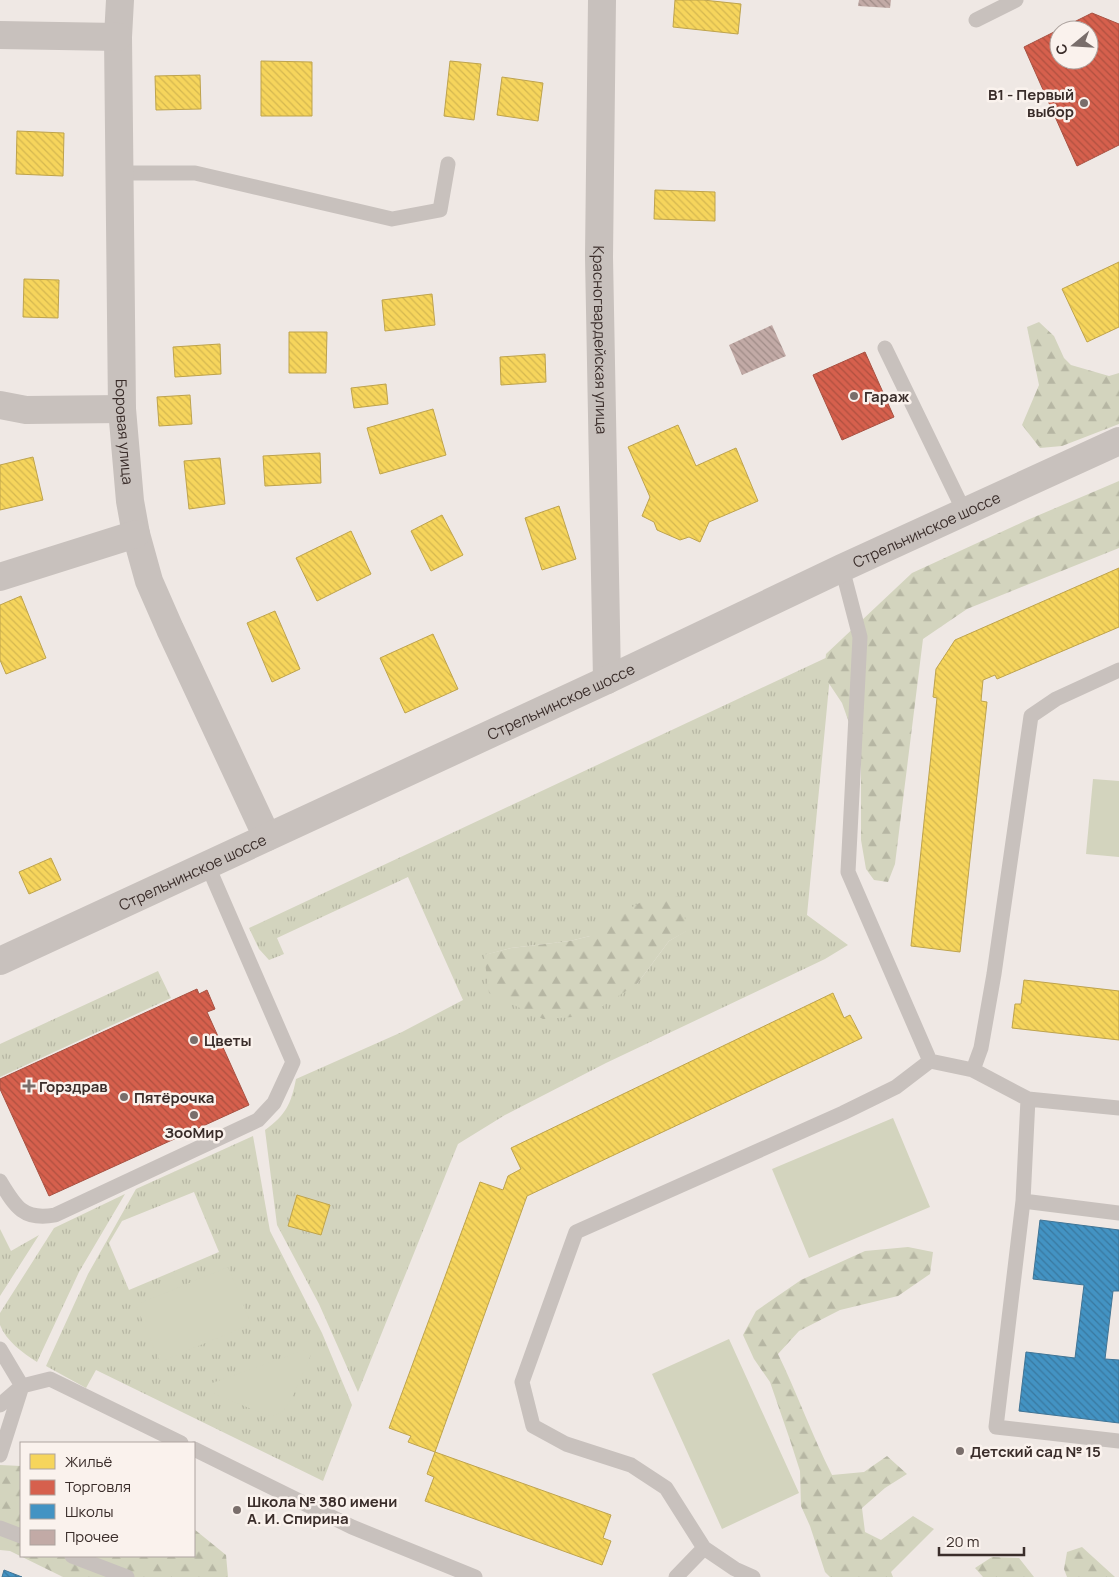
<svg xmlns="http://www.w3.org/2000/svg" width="1119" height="1577" font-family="Manrope,sans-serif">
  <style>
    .grass { fill: url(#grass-tufts); fill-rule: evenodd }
    .forest { fill: url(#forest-firs) }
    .green { fill: #d3d4be }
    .homes { fill: url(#homes-back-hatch); stroke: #bea34d }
    .shops { fill: url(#shops-back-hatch); stroke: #a75142; fill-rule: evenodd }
    .schools { fill: url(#schools-back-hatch); stroke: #407495 }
    .building { fill: url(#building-back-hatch) }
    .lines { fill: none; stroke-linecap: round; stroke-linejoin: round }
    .service { stroke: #c8c1bd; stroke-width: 15 }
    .minor { stroke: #c8c1bd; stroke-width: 28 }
    .poi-dot { fill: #796e6b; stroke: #faf2ed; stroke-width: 2 }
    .labels { text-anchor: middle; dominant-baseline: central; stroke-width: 5; stroke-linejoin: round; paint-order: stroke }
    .poi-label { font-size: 15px; font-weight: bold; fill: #3a2d2a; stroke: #faf2ed; text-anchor: start }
    .street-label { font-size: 15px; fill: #3a2d2a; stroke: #faf2ed }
  </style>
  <defs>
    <pattern id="grass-tufts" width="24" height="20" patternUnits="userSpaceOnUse" patternTransform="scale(1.25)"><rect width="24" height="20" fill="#d3d4be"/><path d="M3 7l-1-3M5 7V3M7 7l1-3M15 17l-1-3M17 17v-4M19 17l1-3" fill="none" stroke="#b6b6a3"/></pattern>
    <pattern id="forest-firs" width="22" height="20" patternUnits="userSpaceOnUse" patternTransform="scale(1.25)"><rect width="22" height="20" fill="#d3d4be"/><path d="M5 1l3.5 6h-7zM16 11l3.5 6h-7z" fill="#b6b6a3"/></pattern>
    <pattern id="homes-back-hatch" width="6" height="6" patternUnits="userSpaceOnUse" patternTransform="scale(1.25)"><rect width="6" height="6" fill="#f6d55c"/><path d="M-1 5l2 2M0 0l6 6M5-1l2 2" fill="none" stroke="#d4b750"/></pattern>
    <pattern id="shops-back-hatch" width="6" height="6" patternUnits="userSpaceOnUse" patternTransform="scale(1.25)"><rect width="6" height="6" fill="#d6604d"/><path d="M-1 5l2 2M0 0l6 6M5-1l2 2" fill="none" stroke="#af5040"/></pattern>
    <pattern id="schools-back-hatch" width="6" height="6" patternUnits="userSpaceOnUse" patternTransform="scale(1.25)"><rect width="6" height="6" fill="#4393c3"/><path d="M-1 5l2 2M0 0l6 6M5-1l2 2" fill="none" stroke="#39789f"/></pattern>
    <pattern id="building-back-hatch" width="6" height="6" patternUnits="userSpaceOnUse" patternTransform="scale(1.25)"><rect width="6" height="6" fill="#c2aaa6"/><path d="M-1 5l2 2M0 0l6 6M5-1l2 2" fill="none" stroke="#9f8b87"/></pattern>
  </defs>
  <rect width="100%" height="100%" fill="#efe8e4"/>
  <path class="grass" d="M832,655L807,915L848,945L825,959L606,1063L505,1115L458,1144L358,1392L319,1304L277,1225L265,1130C286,1115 291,1104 296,1079L402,1032L463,1000L408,877L277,938L284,954L269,960L259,949L249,928ZM686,931L669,941L637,984L485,955L511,948L570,941L590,936Z
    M158,971L171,998L0,1077V1044Z
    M253,1136L270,1231L322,1333L352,1405L323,1481L96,1370L86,1388L46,1366L88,1274L136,1189ZM194,1192L219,1252L129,1290L109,1243L122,1221Z
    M125,1194L79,1272L37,1362C23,1353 6,1341 0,1325C0,1321 0,1316 0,1313L54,1228Z
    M0,1229L11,1251L39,1235L0,1296Z"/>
  <path class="forest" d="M1039,322L1054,336L1064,358L1071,365L1109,376L1119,373V424L1062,446L1040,448L1022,425L1039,385L1027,327Z
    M1119,481V548L967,609L923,639L895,864L888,882L874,880L866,869L861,840V756L842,703L824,676L826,654L912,573L1025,521Z
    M681,896L687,931L669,941L637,984L587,1016L543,1019L489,993L484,955L511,948L570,941L590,936L616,916L643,901Z
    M908,1247L933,1252L930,1274L898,1296L840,1310L799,1331L778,1354C797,1393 812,1435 832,1475L864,1472L887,1456L907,1474L885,1488L862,1508L865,1532L881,1540L913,1516L934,1529L891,1572L893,1577H830L825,1572L810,1526L801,1506L800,1471L790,1440L770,1382L754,1359L743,1335L756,1311L801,1280L865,1251Z
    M0,1465L21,1466V1556H194V1529L226,1555L228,1577H63L10,1551L0,1550Z
    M1082,1547L1115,1577H1067L1064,1569L1067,1552Z
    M992,1557L1019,1558L1034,1577H983L975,1568Z"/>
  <path class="green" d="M1093,779L1119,781V857L1086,854Z
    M893,1118L930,1207L809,1258L772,1169Z
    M228,1267L251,1324L160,1362L136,1305Z
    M729,1339L799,1493L722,1529L652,1374Z
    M304,1350L311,1355C304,1369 293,1402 282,1412C277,1416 270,1416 264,1414L212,1393V1383Z"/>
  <path class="homes" d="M675,0H703L741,4L738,34L673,27Z
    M261,61L312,62V116H261Z
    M450,61L481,64L474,120L444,116Z
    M200,75L201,109L156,110L155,76Z
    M502,77L543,83L538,121L497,115Z
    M17,131L64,133L63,176L16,174Z
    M655,190L715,192V221L654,219Z
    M1119,262V327L1087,342L1062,289Z
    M24,279L59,280L58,318L23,317Z
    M432,294L435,325L385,331L382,300Z
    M289,332H327L326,373H289Z
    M220,344L221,374L175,377L173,347Z
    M545,354L546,382L501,385L500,357Z
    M386,384L388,404L354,408L351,388Z
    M190,395L192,424L159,426L157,397Z
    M433,409L446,455L380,474L367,428Z
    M678,425L696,466L736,448L758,501L709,522L700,542L689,537L680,540L657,530L654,522L642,516L650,497L628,447Z
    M320,453L321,483L265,486L263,456Z
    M33,457L43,500L0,510V465Z
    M220,458L225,504L189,509L184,461Z
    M559,506L576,559L542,570L525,518Z
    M442,515L463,555L431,571L411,531Z
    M351,531L371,574L317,601L296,558Z
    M1119,568V627L997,679L995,675L983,680L981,701L987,702L960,952L911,946L937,698L933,697L936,669L955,640Z
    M21,596L46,658L6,674L0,660V605Z
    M275,611L300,669L272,682L247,623Z
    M433,634L458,689L405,713L380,658Z
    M51,858L61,880L29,894L19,872Z
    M1024,980L1119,991V1040L1012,1028L1015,1004H1021Z
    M833,993L844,1018L850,1015L862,1038L527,1196L435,1452L408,1442L411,1436L389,1428L480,1182L503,1190L508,1176L521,1169L511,1148Z
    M297,1195L330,1205L321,1235L288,1226Z
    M435,1452L611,1515L603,1538L611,1541L602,1565L425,1501L434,1477L427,1474Z"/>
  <path class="shops" d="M1092,13L1119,24V145L1077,166L1024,47ZM1059,30H1089V60H1059Z
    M865,352L894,417L842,440L813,375Z
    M197,989L199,994L207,990L215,1009L207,1012L249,1105L49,1196L0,1089V1079Z"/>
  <path class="schools" d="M1040,1220L1119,1230V1291H1113L1105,1359L1119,1360V1423L1019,1411L1026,1352L1075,1358L1084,1285L1033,1279Z
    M4,1570L22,1577H2Z"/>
  <path class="building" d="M859,0H891L890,8L858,6Z
    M772,325L786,356L742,375L729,345Z"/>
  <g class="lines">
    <path class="service" d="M976,20L1016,0
      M119,173H195L392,219L440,210L448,164
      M885,348L964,511
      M930,1061L973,1070L1028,1099L1119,1108
      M973,1070L981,1048L994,974L1031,716L1056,699L1119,670
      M1028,1099L1023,1201L996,1427L1119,1441
      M0,1181C15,1206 23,1221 55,1215L258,1120L274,1103L293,1062L207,864
      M1023,1201L1119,1213
      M0,1349L22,1386L0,1405
      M194,1449L352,1527L475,1577
      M0,1455L22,1386L50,1379L181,1443
      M0,1528L21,1536
      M72,1556L127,1577
      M676,1577L704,1548
      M753,1577L735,1569L704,1548L666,1488L631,1465L566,1444L533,1426L522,1382L576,1232L843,1113L896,1087L930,1061L848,872L860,637L842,568"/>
    <g class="minor">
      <path id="s1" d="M120,0L118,37L122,409L130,501L136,534L149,581L170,629L267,837"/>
      <path id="s2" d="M602,0L599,257L607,680"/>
      <path d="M0,35L118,37"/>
      <path d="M0,405L26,410L122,409"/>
      <path d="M0,577L136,534"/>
      <path id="s3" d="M0,961L607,680L842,568L1119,441"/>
    </g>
  </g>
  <g class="poi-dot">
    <circle cx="1084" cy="103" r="5"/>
    <circle cx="854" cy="396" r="5"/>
    <circle cx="194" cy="1040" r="5"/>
    <path d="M26.5 1078.5h5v5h5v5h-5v5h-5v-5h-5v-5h5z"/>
    <circle cx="124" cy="1097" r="5"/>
    <circle cx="194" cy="1115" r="5"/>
    <circle cx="960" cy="1451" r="5"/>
    <circle cx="237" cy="1510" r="5"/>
  </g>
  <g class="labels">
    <g class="poi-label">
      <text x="1074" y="94" text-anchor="end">В1 - Первый<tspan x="1074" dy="17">выбор</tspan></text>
      <text x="864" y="396">Гараж</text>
      <text x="204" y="1040">Цветы</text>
      <text x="39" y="1086">Горздрав</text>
      <text x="134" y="1097">Пятёрочка</text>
      <text x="194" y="1132" text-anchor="middle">ЗооМир</text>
      <text x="970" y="1451">Детский сад № 15</text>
      <text x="247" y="1501">Школа № 380 имени<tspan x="247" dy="17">А. И. Спирина</tspan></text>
    </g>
    <g class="street-label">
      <text stroke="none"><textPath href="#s2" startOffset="340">Красногвардейская улица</textPath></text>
      <text stroke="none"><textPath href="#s1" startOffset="432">Боровая улица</textPath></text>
      <text stroke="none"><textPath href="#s3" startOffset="1022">Стрельнинское шоссе</textPath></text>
      <text stroke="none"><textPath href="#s3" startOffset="618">Стрельнинское шоссе</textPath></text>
      <text stroke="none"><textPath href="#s3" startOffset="212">Стрельнинское шоссе</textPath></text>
    </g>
  </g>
  <rect x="20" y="1442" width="175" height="115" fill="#faf2ed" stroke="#ada39f"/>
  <rect x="30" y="1454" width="25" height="15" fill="#f6d55c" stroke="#ada39f"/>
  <text x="65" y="1467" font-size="15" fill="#3a2d2a">Жильё</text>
  <rect x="30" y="1480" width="25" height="15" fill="#d6604d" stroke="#ada39f"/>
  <text x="65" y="1492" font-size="15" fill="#3a2d2a">Торговля</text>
  <rect x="30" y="1504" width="25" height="15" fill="#4393c3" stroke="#ada39f"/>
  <text x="65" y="1517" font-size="15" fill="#3a2d2a">Школы</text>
  <rect x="30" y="1530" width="25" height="15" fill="#c2aaa6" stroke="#ada39f"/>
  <text x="65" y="1542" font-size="15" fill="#3a2d2a">Прочее</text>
  <g transform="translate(1074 45) rotate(252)"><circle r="24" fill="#faf2ed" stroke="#ada39f"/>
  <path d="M0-4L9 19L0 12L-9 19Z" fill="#796e6b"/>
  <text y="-8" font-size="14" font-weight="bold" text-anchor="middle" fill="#3a2d2a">С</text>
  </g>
  <path d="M939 1547v8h85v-8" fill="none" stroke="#3a2d2a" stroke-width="2.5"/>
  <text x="946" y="1547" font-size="15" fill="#3a2d2a" stroke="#faf2ed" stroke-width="4" paint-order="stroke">20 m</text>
</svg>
